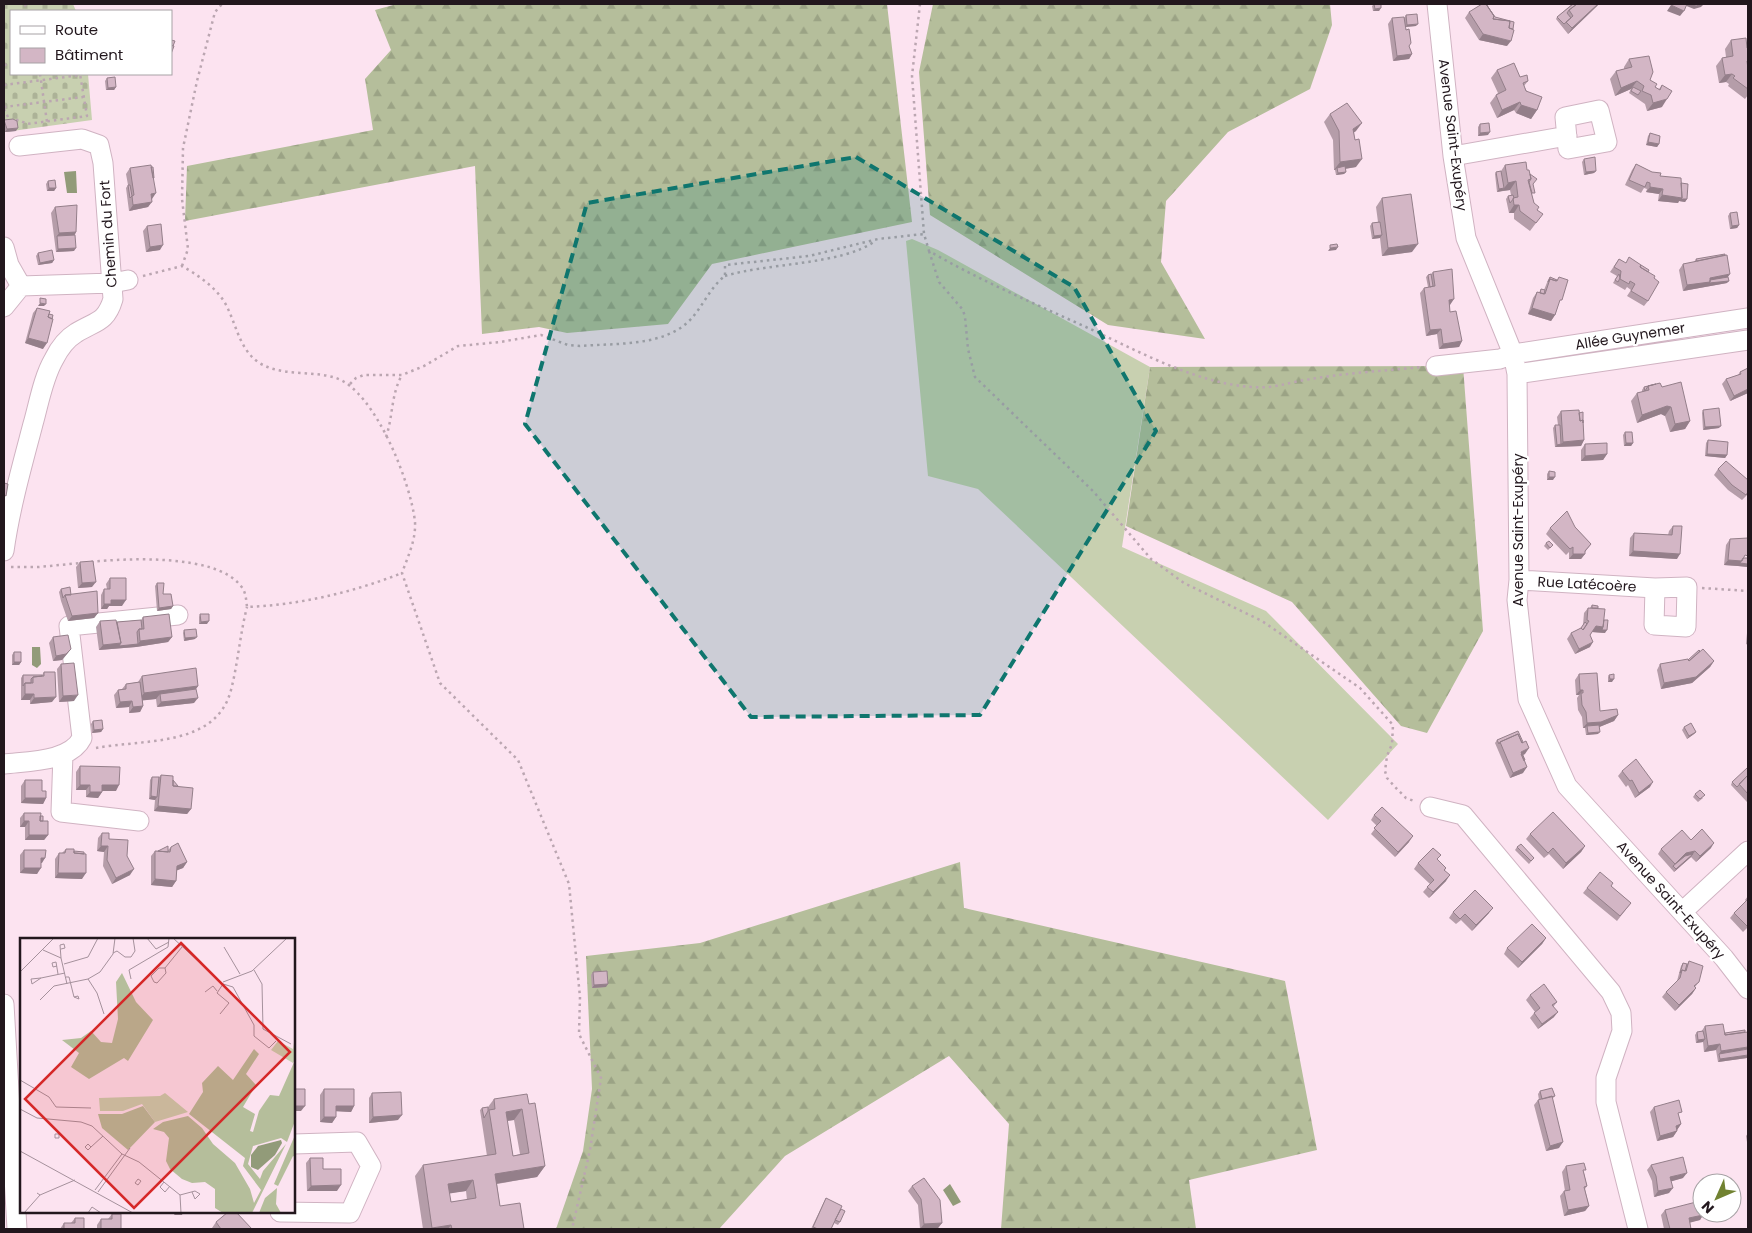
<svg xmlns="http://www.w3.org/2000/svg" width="1752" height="1233" font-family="Poppins,sans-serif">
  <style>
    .grass { fill: #c8d0b0 }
    .forest { fill: url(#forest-firs) }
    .cemetery { fill: url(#cemetery-stones) }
    .water { fill: #929b79 }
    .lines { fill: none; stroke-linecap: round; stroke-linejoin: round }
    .minor-casing { stroke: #d0b3c2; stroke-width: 21 }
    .path { stroke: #bba6b1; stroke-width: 2.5; stroke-dasharray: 2.5 4; stroke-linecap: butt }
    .minor { stroke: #fff; stroke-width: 19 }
    .wall { fill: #b59da9; fill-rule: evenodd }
    .shaded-wall { fill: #947f8a }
    .building { fill: #d3b6c5; stroke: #947f8a; fill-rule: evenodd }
    .marked { fill: #0f766e; fill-opacity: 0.2; stroke: #0f766e; stroke-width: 4; stroke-dasharray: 10 6; stroke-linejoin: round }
    .labels { text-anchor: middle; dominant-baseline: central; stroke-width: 4.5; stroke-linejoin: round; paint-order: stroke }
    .street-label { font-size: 14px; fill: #22171d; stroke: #fff }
    .inset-road { fill: none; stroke: #a5919c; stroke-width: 1 }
    .view { fill: #d62828; fill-opacity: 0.15; stroke: #d62828; stroke-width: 2.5 }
    .inset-edge { fill: none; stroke: #22171d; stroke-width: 2.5 }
  </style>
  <defs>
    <pattern id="forest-firs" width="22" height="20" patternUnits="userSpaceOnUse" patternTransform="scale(1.25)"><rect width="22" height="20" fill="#b5be9b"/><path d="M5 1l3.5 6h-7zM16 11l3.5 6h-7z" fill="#9ba385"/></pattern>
    <pattern id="cemetery-stones" width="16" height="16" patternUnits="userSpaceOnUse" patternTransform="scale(1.25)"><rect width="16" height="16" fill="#c8d0b0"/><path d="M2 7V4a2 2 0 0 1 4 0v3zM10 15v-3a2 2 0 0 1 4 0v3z" fill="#acb297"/></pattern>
  </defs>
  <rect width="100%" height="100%" fill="#fce3f0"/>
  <path class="grass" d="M912,239L938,250L1150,367L1122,547L1266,611L1398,744L1328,820L978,489L928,476L906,241Z"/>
  <path class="forest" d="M397,4H887L912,222L712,264L668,324L567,333L539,327L482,334L475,166L185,221L187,166L373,130L365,79L391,50L375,10Z
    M933,4H1330L1332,25L1310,89L1228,132L1166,201L1161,262L1205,339L1108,325L930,215L919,72Z
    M1463,366L1483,631L1427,733L1401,726L1292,602L1126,526L1150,367Z
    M960,862L964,908L1285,981L1317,1150L1189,1180L1196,1229H1001L1009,1124L949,1056L785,1156L719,1229H556L583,1151L592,1089L586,956L700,943Z"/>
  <path class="cemetery" d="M4,4H73L76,11H11V74H88L92,120L5,132Z"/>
  <path class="water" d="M76,171L77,193H67L64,172Z
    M32,647H40L41,664L37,668L32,665Z
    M950,1184L961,1202L953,1206L943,1190Z"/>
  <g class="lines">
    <g class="minor-casing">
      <path id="minor" d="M1437,4L1453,156L1466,238L1513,354L1517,374L1519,580L1517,600L1528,699L1567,786L1724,958L1748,989
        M1599,110L1607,142L1568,149L1565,117Z
        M1453,156L1567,136
        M4,247L9,265L21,286L4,307
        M21,286L112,283L128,280
        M1436,366L1500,359L1513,354L1748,318
        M1517,374L1748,340
        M4,551C10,508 22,466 33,424C39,403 43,378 54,359C59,349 66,339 76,333C95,321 106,323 113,299L103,163L99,145L82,139L19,146
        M1519,580L1655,588
        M1687,587L1686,627L1654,625L1655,588Z
        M63,754L61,812L139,821
        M4,764C28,761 70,762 82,738L69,626L178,615
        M1430,807L1463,815L1611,992L1621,1013L1622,1031L1606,1078V1102L1638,1229
        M1682,912L1748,851
        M4,1004L17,1229
        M280,1212L350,1213L371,1166L357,1142L294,1144"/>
    </g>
    <path class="path" d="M25,4L27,11
      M920,4L912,76L924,234L929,251C979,280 1033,303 1086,327C1136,350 1197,384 1253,387C1271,389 1287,383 1305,380C1343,373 1383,371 1422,367
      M4,65L11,64
      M40,74L47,122
      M4,85L81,75
      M4,107L83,97
      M4,109L10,121L19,120L27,124L87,116L80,74
      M929,251L939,282L963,310L965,317L968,349L975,377L1093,491L1151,559L1184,583L1262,621L1360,688L1393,725L1392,744L1387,756L1385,771L1387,778L1396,788L1406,798L1414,801
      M182,266L188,249L182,199L183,148L197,81L215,12L222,4
      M143,276L182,266C196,274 211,284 221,297C236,317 236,346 258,362C280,377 312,370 336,378C375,391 411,483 415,522C416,540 408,556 402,573L440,683L518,760L569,884L580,997L579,1034L601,1078L590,1150L572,1229
      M725,276C766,263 843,265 875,241
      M350,384L356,378L364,375H402L424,366L458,346L500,342L541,335L568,345L580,346C616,343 665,347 691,319C703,306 711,286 725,276V265L809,256L878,239L924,234
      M386,437C393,417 391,394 402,375
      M91,562C127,558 215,554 240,585C246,591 246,599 247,607C299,605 354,592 402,573
      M11,567H39L80,563
      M1702,588L1748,591
      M96,748C142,739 216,748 231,690C238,663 240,634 247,607"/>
    <use href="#minor" class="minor"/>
  </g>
  <path class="wall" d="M1374,4H1381L1379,11H1373L1372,6Z
    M1572,4H1599L1596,7L1568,34L1556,19L1557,17Z
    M1469,12L1507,46L1479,40L1465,18Z
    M1406,15L1416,26L1405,27L1409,46L1412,54L1409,59L1393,61L1388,24L1392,18H1404Z
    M1731,40L1748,69V95L1745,99L1728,86L1729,84L1726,82L1719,83L1716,66L1722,58L1726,57L1725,49Z
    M1629,59L1650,80L1655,87L1659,89L1662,85V107L1647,111L1645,104L1629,93L1631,89L1615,96L1610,79L1616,71L1624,69V67Z
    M1497,70L1520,77L1528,81L1524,86L1537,110L1531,119L1516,113L1514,110L1497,118L1490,103L1496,95L1498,93L1491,78Z
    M107,78L116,87L114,90H106L105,81Z
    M1330,114L1356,131L1354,132L1356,167L1345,169L1346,172L1344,174L1336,175L1335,170H1334L1333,140L1324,122Z
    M4,120L16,131L5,132L4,128Z
    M1480,124L1488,135L1478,136V127Z
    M1650,133L1659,144L1657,147L1646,145L1648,136Z
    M1584,159L1596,171L1594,173L1584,175L1582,162Z
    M1636,164L1660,176L1681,183L1687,199L1685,202L1679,201L1678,203L1658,201L1659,194L1646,192L1647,189L1644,188L1641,193L1625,185L1632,170Z
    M1505,165L1527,170L1530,174L1533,184L1532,195L1534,203L1537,210L1539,219L1530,231L1514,219V213H1509L1506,199L1508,196L1511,195L1510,190L1497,192L1495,174L1496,172L1501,171Z
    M130,168L154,178L153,179L152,199L148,207L129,211L126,188L128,185L126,174Z
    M48,181L56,188L54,191H47L46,184Z
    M1382,198L1412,252L1382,256L1380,238L1372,239L1370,226L1372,223L1378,222L1376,207Z
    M55,207L76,232L75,235L74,251L56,252L51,213Z
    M1730,213L1739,225L1737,228L1730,229L1728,216Z
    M147,226L160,250L146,252L143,231Z
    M38,253L54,260L52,263L38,265L36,256Z
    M1619,259L1625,263L1648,272L1654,278L1648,301L1644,306L1627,296L1631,290L1627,287L1625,290L1613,283L1617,276L1610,272Z
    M1696,259L1728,277L1727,283L1683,291L1679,270L1683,264L1694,262Z
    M1433,272L1450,305H1449L1450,312L1462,341L1459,347L1439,349L1437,334L1426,336L1420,293L1424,288L1428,287L1426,277L1428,275L1431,274Z
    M1550,277L1557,280L1559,277L1558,306L1555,315L1551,321L1528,314L1533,298L1537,292L1539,293L1541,289L1544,290L1548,280Z
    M37,308L43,349L25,343L33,313Z
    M1748,368V393L1730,401L1722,384L1726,379L1738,375L1740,372Z
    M1660,383L1662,387L1690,421L1685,429L1670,432L1665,416L1661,414L1637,423L1631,401L1637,393L1642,392V390L1644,387Z
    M1703,410L1719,428L1703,430L1702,413Z
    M1561,411L1584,440L1581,446L1555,447L1553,428L1555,425H1558L1557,417Z
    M1625,432L1633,443L1631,446H1624L1623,435Z
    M1708,440L1727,455L1725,458L1705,456L1706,443Z
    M1585,444L1607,454L1603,460L1581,461V450Z
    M1718,469L1748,480V494L1742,500L1728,490L1714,475Z
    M1549,471L1553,480H1547V474Z
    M1673,526L1677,559L1629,556L1630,538L1634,533L1668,535L1669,531Z
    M1575,527L1591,544L1585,552V554L1581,559H1569V552L1566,555L1546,534L1550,528Z
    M1730,539L1748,567L1738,566L1739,564L1738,566L1724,565L1726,545Z
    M1546,543L1553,545L1548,550L1544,546Z
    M80,562L92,587L78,588L76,567Z
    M110,578L122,606H109L107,609H101V595L104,589H107L106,584Z
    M157,583L163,594L173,606L171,609L157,611L155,586Z
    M61,589L98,613L94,618L68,621L61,601L59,592Z
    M1592,605L1598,608L1604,620L1605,633L1592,632L1590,635V647L1575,654L1567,639L1571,633L1581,628L1583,625L1584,613L1588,608H1590Z
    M200,614L207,624H199V617Z
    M143,617L172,637L168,642L136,647L99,650L96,627L100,621L117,622L141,620Z
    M184,630L195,639L184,641L183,633Z
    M1748,631V645L1746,644L1747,633Z
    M53,637L71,649L67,654L62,660L53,661L49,643Z
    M14,652L21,662L19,665H12V655Z
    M1688,660L1714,661L1710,667L1692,683L1661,689L1657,670L1660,664Z
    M61,664L74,701L59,702L57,669Z
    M44,672L52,702L30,704V700H21V678L23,675H42Z
    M1579,674L1600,711L1618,715L1614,721L1599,727L1598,734L1586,735L1585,728H1583L1582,717L1578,710L1577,698L1579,695H1576L1575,680Z
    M1609,675L1612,682H1608V677Z
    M142,676L198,686L196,689L194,703L157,707L156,699L143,700V706L140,712L129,713V707L116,708L114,695L118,690L122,689L126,684L138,682Z
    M93,721L103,729L101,732L92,733L91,724Z
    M1684,727L1696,732L1694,734L1687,739L1682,730Z
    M1497,740L1525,754L1523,755L1525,761L1523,773L1510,778L1495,743Z
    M80,766L116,791H102V792L98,798L86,797V790H76V772Z
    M1748,769V801L1747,802L1731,785L1732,782Z
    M1622,771L1650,787L1635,798L1628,785L1626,787L1618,776Z
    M161,775L173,780L191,809L187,814L154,811L155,800L149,799L150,780L152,777H159Z
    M25,780L42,791L46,798L43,804L21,803V786Z
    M1695,794L1703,798L1698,802L1693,797Z
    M24,813L40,816L48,835L44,840H25V827H20V818Z
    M1374,815L1409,842L1395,857L1371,834L1377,826L1371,820Z
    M102,833L127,856L130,875L112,884L103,866L104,852L97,851L98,838Z
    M1530,834L1585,846L1581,852L1563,869L1549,854L1544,858L1526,839Z
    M1691,840L1711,848L1696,862L1691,857L1674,872L1658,854L1661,849Z
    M171,847L187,862L183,868L177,870L176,881L172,887L151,885V856L155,851L168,850Z
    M1517,847L1534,858L1529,864L1515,850Z
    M66,849L74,851L82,879L55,878V859L59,853H62Z
    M24,850L45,858L41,863L37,874L20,873V855Z
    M1438,860L1446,868L1445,870L1446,881L1429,898L1423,892L1430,884L1414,869L1418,863Z
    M1611,886L1631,903L1617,921L1583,893L1587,888Z
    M1748,896V927L1743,932L1730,918L1734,913L1746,901L1745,900Z
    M1453,912L1489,913L1472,931L1461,920L1456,924L1449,918Z
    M1546,938L1542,944L1518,968L1504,954L1507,948Z
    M1689,961L1699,982L1695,987L1696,988L1692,994L1675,1011L1662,997L1666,992L1677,981L1681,966L1683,963L1687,964Z
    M593,972L606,987L592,988L591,975Z
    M1530,995L1557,1002L1554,1006V1017L1538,1029L1530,1018L1535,1012L1526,1000Z
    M1705,1026L1725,1033L1747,1058L1718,1062L1716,1050L1704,1052L1703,1042L1696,1043L1695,1035L1697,1032H1701Z
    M324,1089L354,1106L351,1112L336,1111V1117L332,1123L320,1122V1095Z
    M1540,1091L1555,1096L1552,1099L1559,1148L1546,1151L1534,1105L1538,1100H1539L1538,1094Z
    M372,1093L398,1120L369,1123V1098Z
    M494,1099L529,1104L545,1166L537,1177L497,1184L500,1206L524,1229H423L415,1176L423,1165L487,1156L480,1110L482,1108L488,1107ZM514,1120L520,1154L513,1156L507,1121ZM466,1191L467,1200L451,1202L449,1193Z
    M1654,1107L1679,1117L1681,1124L1677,1130V1131L1673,1137L1657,1141L1650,1112Z
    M1748,1133V1148L1746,1136Z
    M310,1158L323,1169L337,1191H307L306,1163Z
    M1651,1165L1683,1178L1671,1181L1669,1193L1654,1197L1652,1181L1647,1170Z
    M1566,1166L1584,1173L1587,1186L1585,1189L1589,1206L1585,1211L1564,1216L1560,1196L1564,1191H1565L1562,1172Z
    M912,1186L942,1223L938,1228L920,1229L918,1205L908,1191Z
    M826,1198L841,1209L840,1222L838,1225L834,1223L831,1229H811L823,1204Z
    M1665,1210L1703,1215L1700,1220L1690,1222L1691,1229H1664L1661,1215Z
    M112,1214L121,1229H97V1225L101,1219H108Z
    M75,1218L84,1229H60L64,1223H71Z
    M216,1222L252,1229H213L212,1228Z"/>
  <path class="shaded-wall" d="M1598,4H1599L1596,7L1568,34L1572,28Z
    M1686,4H1691L1689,7L1684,5Z
    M1691,4H1716V5H1703L1701,7L1694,9L1689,7Z
    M1671,5L1684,11L1680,16L1667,11Z
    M1381,8L1379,11H1373L1375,9Z
    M1418,24L1416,26L1405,27L1407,25Z
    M1483,34L1511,41L1507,46L1479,40Z
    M1412,54L1409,59L1393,61L1397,56Z
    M1732,74L1726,82L1719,83L1725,75Z
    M1637,81L1631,89L1615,96L1621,88Z
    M116,87L114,90H106L108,88Z
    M1667,99L1662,107L1647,111L1653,103Z
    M1520,102L1514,110L1497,118L1502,110Z
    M1521,105L1537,110L1531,119L1516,113Z
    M1362,123L1356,131L1347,137L1353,129Z
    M18,128L16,131L5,132L7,129Z
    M1490,132L1488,135L1478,136L1480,133Z
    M1648,142L1659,144L1657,147L1646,145Z
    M1362,159L1356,167L1337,170V168L1335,170H1334L1340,162Z
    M1596,171L1594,173L1584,175L1586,172Z
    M1346,172L1344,174L1336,175L1338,173Z
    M1516,181L1510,190L1502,191L1508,183Z
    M1650,187L1663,189L1659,194L1646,192Z
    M49,188H56L54,191H47Z
    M1504,188L1502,191L1497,192L1499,189Z
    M156,193L152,199L147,200L151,194Z
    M1662,195L1682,198L1687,199L1685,202L1679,201L1678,203L1658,201Z
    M152,202L148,207L129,211L133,205Z
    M1514,205H1519L1514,213H1509Z
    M1739,225L1737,228L1730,229L1732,226Z
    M76,232L73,237L57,236L59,233Z
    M1382,235L1380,238L1372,239L1374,236Z
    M1418,244L1412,252L1382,256L1388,248Z
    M163,245L160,250L146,252L150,247Z
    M1338,247L1336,250L1328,251L1330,248Z
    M76,248L74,251L56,252L58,249Z
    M54,260L52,263L38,265L40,263Z
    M1730,274L1726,280L1729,281L1727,283L1683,291L1687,285L1710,278Z
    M1454,299L1450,305H1445L1449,300Z
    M40,303L46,304L44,306H38Z
    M1532,308L1555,315L1551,321L1528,314Z
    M1441,329L1437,334L1426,336L1430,330Z
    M28,338L47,343L43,349L25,343Z
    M1462,341L1459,347L1439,349L1443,344Z
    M1748,389V393L1730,401L1734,396Z
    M1667,406L1671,407L1665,416L1661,414L1637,423L1642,415Z
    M1690,421L1685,429L1670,432L1675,424Z
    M1721,426L1719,428L1703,430L1705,427Z
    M1584,440L1581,446L1555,447L1557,445L1561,444L1563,442Z
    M1626,443H1633L1631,446H1624Z
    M1607,454L1603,460L1581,461L1585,456Z
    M1707,454L1727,455L1725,458L1705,456Z
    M1549,477H1555L1553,480H1547Z
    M1591,544L1583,554H1585L1581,559H1569L1573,554L1585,551Z
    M1633,551L1680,554L1677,559L1629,556Z
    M1728,560L1742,561L1738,566L1724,565Z
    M1740,563L1748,564V567L1738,566Z
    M96,582L92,587L78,588L82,583Z
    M111,600H126L122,606H109L107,609H101L104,604Z
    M173,606L171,609L157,611L159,608Z
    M98,613L94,618L68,621L72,616Z
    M209,621L207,624H199L201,622Z
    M1596,626L1603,627L1607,630L1605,633L1592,632Z
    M172,637L168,642L136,647L99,650L103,645L121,643L138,644L140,641Z
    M197,637L195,639L184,641L185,638Z
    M1593,642L1590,647L1575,654L1579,649Z
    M71,649L67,654L62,660L53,661L56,656Z
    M1714,661L1710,667L1692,683L1661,689L1664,683Z
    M14,662H21L19,665H12Z
    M1610,679H1614L1612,682H1608Z
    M198,686L192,695L160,694L156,699L138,701L144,693Z
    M1580,690H1583L1579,695H1576Z
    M25,694H34L30,700H21Z
    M78,695L74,701L59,702L63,696Z
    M56,697L52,702L30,704L34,698Z
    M198,698L194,703L157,707L161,702Z
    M132,701L129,707L116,708L120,702Z
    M143,706L140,712L129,713L133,707Z
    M1618,715L1614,721L1597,728L1587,726L1585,728H1583L1587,723Z
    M103,729L101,732L92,733L94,730Z
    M1600,732L1598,734L1586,735L1588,733Z
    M1696,732L1694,734L1687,739L1689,736Z
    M1529,748L1525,754L1520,756L1521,752Z
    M1527,767L1523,773L1510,778L1513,773Z
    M1653,782L1650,787L1635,798L1639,793Z
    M80,785H90L86,790H76Z
    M102,785H119L116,791H98Z
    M90,792H102L98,798L86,797Z
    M151,796L157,797L155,800L149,799Z
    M25,798H46L43,804L21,803Z
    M158,806L191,809L187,814L154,811Z
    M24,821H29L25,827H20Z
    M29,835H48L44,840H25Z
    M1413,836L1409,842L1395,857L1398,852Z
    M1714,843L1711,848L1696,862L1700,856Z
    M101,846H108L104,852L97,851Z
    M1585,846L1581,852L1563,869L1566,863Z
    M1695,851L1691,857L1674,872L1676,869L1673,866L1671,869L1675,864L1686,853Z
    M41,858H45L42,863H37Z
    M187,862L183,868L173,872L177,866Z
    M24,868H41L37,874L20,873Z
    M134,869L130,875L112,884L116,878Z
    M58,873H86L82,879L55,878Z
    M1450,875L1446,881L1429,898L1433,892Z
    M155,879L176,881L172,887L151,885Z
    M1493,908L1489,913L1472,931L1476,925Z
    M1546,938L1542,944L1518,968L1522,962Z
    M608,984L606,987L592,988L594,985Z
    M1696,988L1692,994L1675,1011L1679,1005Z
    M1558,1012L1554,1017L1538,1029L1542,1024Z
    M1705,1039L1703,1042L1696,1043L1698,1040Z
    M1720,1044L1716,1050L1704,1052L1708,1046Z
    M1748,1047V1049L1719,1054L1717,1057L1721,1051Z
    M1748,1055L1747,1058L1718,1062L1720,1059Z
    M294,1106H305L301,1111H294Z
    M336,1106H354L351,1112L332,1111Z
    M522,1109L514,1120L498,1122L506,1112Z
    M402,1115L398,1120L369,1123L373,1117Z
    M324,1117H336L332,1123L320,1122Z
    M1681,1124L1677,1130L1672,1131L1676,1126Z
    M1677,1131L1673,1137L1657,1141L1660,1136Z
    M1563,1142L1559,1148L1546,1151L1550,1146Z
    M545,1166L537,1177L488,1185L495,1174Z
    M1687,1173L1683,1178L1666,1183L1670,1177Z
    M473,1180L466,1191L440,1195L448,1184Z
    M341,1185L337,1191H307L311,1186Z
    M1673,1188L1669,1193L1654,1197L1658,1191Z
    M1589,1206L1585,1211L1564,1216L1568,1210Z
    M176,1212H183L182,1215H174Z
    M1703,1215L1700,1220L1685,1224L1689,1218Z
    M942,1223L938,1228L920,1229L924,1224Z
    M451,1225L448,1229H431L432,1228Z"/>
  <path class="building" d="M1374,4H1381V8L1375,9Z
    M1482,4H1486L1494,16L1493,19L1510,21L1509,28L1514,30L1511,41L1483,34L1469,12Z
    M1486,4L1495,17L1514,22L1513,29L1509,28L1510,21L1493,19L1494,16Z
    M1573,4H1577L1569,10L1567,13L1571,18L1564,24L1557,17Z
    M1577,4H1598L1572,28L1566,22L1573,16L1569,10Z
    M1672,4H1687L1684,11L1671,5Z
    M1691,4H1703L1696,6Z
    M1417,14L1418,24L1407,25L1406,15Z
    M1404,17L1406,30L1409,29L1411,43L1409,46L1412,54L1397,56L1392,18Z
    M1746,38L1747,48H1748V61H1747L1748,69V89L1733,78L1735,76L1732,74L1725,75L1722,58L1733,56L1731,40Z
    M171,40L175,41L173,46L171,45Z
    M171,45L174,46L171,54Z
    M1649,56L1653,72L1650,80L1657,84L1655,87L1660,90L1662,85L1672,91L1667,99L1653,103L1651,95L1642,91L1644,86L1637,81L1621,88L1616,71L1632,67L1629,59Z
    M1514,63L1520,77L1527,75L1528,81L1523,83L1526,91L1542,97L1537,110L1521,105L1520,102L1502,110L1496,95L1506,90L1497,70Z
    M115,77L116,87L108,88L107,78Z
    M1633,87L1641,91L1638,95L1631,91Z
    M1347,103L1362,123L1353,129L1355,140L1359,139L1362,159L1340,162L1339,131L1330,114Z
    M13,119L17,121L18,128L7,129L4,120Z
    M1489,123L1490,132L1480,133V124Z
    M1650,133L1660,136L1659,144L1648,142Z
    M1595,157L1596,171L1586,172L1584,159Z
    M1526,162L1527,170H1529L1531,179L1528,180L1534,203L1539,207L1537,210L1543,214L1536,223L1520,211L1519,205H1514L1513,198L1518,197L1516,181L1508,183L1505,165Z
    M1636,164L1652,172L1661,173L1660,176L1681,178L1682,198L1662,195L1663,189L1650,187V183L1647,182L1645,187L1629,180Z
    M151,165L156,193L151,194L152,202L133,205L132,196L134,195L130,168Z
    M1345,166L1346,172L1338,173L1337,168Z
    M151,167H153L154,178H153Z
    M1501,171L1504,188L1499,189L1496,172Z
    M1530,174L1537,179L1533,184L1535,193H1532L1529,182L1531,179Z
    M55,180L56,188H49L48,181Z
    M1681,183L1688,184L1687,199H1681L1682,198Z
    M128,185H130L132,196L130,198Z
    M1411,194L1418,244L1388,248L1382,198Z
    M1513,195L1514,198L1510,203L1508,196Z
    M77,205L76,232L59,233L55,207Z
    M1737,212L1739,225L1732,226L1730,213Z
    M1380,222L1382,235L1374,236L1372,223Z
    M161,224L163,245L150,247L147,226Z
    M75,235L76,248L58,249L57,236Z
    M1337,244L1338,247L1330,248V245Z
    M52,250L54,260L40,263L38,253Z
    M1725,254V255L1697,261L1696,259Z
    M1727,255L1730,274L1710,278V282L1687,285L1683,264Z
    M1629,257L1641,265L1640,267L1655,276L1654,278L1659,282L1648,301L1631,291L1635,284L1630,281L1629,284L1620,279L1621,271L1614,267L1619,259L1626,263Z
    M1641,265L1649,270L1648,272L1640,267Z
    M1452,269L1454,299L1449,300L1450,312L1456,311L1462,341L1443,344L1441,329L1430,330L1424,288L1435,286L1433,272Z
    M1431,274L1433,286L1430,287L1428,275Z
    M1619,274L1620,278L1618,282L1615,280Z
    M1550,277L1557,280L1556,281L1550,279L1548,282Z
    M1559,277L1568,280L1562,300H1560L1555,315L1532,308L1537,292L1545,294L1550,279L1557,281Z
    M1728,277L1729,281L1709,283L1710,282V280Z
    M1541,289L1545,290L1544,294L1540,293Z
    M40,298L46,299V304L40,303Z
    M37,308L50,311L48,317L53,319L47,343L28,338Z
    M49,314L53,315L52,319L48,317Z
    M1748,368V389L1734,396L1726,379L1741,374L1740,372Z
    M1681,382L1690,421L1675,424L1671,407L1667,406L1642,415L1637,393L1649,390L1648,386L1660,383L1662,387Z
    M1656,384L1648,386L1645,391L1644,387Z
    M1719,408L1721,426L1705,427L1703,410Z
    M1579,410L1580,421L1583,420L1584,440L1563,442L1561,411Z
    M1583,412V423V420L1580,421L1579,413Z
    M1555,425H1560L1561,444L1557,445Z
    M1625,432H1632L1633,443H1626Z
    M1708,440L1728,442L1727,455L1707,454Z
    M1607,443V454L1585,456V444Z
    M1726,461L1748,480V492L1746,495L1732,485L1718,469Z
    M1549,471L1555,472V477H1549Z
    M4,483L8,484L6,496L4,495Z
    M1567,511L1575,527L1591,544L1585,551V554H1573V547L1570,549L1550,528Z
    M1673,526H1682L1680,554L1633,551L1634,533L1672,535Z
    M1748,538V556L1745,555L1742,561L1728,560L1730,539Z
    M1549,541L1553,545L1550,548L1546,543Z
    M1743,558H1748V564L1740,563Z
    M93,561L96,582L82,583L80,562Z
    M110,578H126V600H111V604H104V589H110Z
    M157,583H164L163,594H171L173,606L159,608Z
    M70,587L71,595H65L63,598L61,589Z
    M97,591L98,613L72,616L65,595Z
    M1592,605L1598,606V608H1592Z
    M1588,608L1605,609L1603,627L1596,626L1590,635L1593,642L1579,649L1571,633L1581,628L1583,630L1589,621L1587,620Z
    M169,614L172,637L140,641L139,629H144L143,617Z
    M200,614H209V621L201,622Z
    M116,620L121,643L103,645L100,621Z
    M141,620L142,629H139L137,632L138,644L119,646L121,643L117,622Z
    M1604,620H1608L1607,630H1602L1603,627Z
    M1585,622L1587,624L1583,630L1581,628Z
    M196,629L197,637L185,638L184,630Z
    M68,635L71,649L66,654L56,656L53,637Z
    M1703,649L1714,661L1696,677L1664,683L1660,664L1688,659L1689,661Z
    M1699,650L1700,651L1689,661L1688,660Z
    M14,652H21V662H14Z
    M74,663L78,695L63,696L61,664Z
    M196,668L198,686L144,693L142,676Z
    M44,672H55L56,697L34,698V694H25V683H33V677L44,676Z
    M1597,673L1600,711L1617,709L1618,715L1601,722L1587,723L1586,712L1582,705L1581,693H1583V690H1580L1579,674Z
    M1614,674V679H1610L1609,675Z
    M23,675H42V676L33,677L31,679V683H25L23,686Z
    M140,682L143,706L133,707L132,701L120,702L118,690L126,689V684Z
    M196,689L198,698L161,702L160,694Z
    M102,720L103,729L94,730L93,721Z
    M1691,723L1696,732L1689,736L1684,727Z
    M1599,725L1600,732L1588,733L1587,726Z
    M1518,731L1523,742L1522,743L1518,734L1500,742L1499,744L1497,740Z
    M1518,734L1522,743L1526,741L1529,748L1521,752L1527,767L1513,773L1500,742Z
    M1522,753L1525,760L1524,761L1521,754Z
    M1636,759L1653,782L1639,793L1632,780L1630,781L1622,771Z
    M80,766L120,767L119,785H102V792H90V785H80Z
    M1747,768L1748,769V775L1737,787L1732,782Z
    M161,775L173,776V786L193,788L191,809L158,806Z
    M1748,775V794L1739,784Z
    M152,777H159L157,797L151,796Z
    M25,780H42V791H46V798H25Z
    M173,780L178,786H173Z
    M1700,790L1705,795L1700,799L1695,794Z
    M1382,807L1413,836L1398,852L1374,828L1381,821L1374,815Z
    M1553,812L1585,846L1566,863L1553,848L1548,853L1530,834Z
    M24,813H41L40,821H48V835H29V821H24Z
    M40,816H43V821H40Z
    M1702,829L1714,843L1700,856L1695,851L1686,853L1675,864L1661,849L1682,830L1691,840Z
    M102,833H109V839L128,840L127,856L134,869L116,878L107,860L108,846H101Z
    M178,843L187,862L177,866L176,881L155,879V851L170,852L171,847Z
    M1521,844L1534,858L1531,861L1517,847Z
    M168,846V852L158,851Z
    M1433,848L1441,855L1437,859L1446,868L1444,870L1450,875L1433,892L1427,887L1434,880L1418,863Z
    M66,849H74V853L86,854V873H58L59,853H65Z
    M24,850H46L45,858H41V868H24Z
    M74,851L84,852V854L74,853Z
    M1693,854L1676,869L1673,866L1685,856Z
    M1600,872L1613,883L1611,886L1631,903L1620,916L1587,888Z
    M1475,890L1493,908L1476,925L1465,914L1460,919L1453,912Z
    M1748,899V925L1747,926L1734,913Z
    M1532,924L1546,938L1522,962L1507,948Z
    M1689,961L1703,966L1699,982L1694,986L1696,988L1679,1005L1666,992L1680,978L1682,970L1686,971Z
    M1683,963L1687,964L1685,971L1682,970L1680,973Z
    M607,971L608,984L594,985L593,972Z
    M1544,984L1557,1002L1552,1005L1558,1012L1542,1024L1534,1013L1540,1008L1530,995Z
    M1723,1024L1725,1035L1748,1032V1047L1721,1051L1720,1044L1708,1046L1705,1026Z
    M1745,1030V1032L1725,1035V1033Z
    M1703,1031L1705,1039L1698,1040L1697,1032Z
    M1748,1049V1055L1720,1059L1719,1054Z
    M1552,1088L1555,1096L1542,1099L1540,1091Z
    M294,1089H305V1106H294Z
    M324,1089H354V1106H336V1117H324Z
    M401,1092L402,1115L373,1117L372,1093Z
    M527,1094L529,1104L535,1103L545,1166L495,1174L500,1206L520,1203L524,1229H452L451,1225L432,1228L423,1165L496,1154L489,1110L495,1109L494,1099ZM522,1109L529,1153L513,1156L506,1112ZM473,1180L476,1198L451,1202L448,1184Z
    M1552,1096L1563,1142L1550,1146L1538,1100Z
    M1679,1100L1682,1112L1678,1113L1681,1124L1676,1126L1677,1131L1660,1136L1654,1107Z
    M488,1107V1111L484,1118L482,1108Z
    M1683,1157L1687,1173L1670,1177L1673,1188L1658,1191L1656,1176L1651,1165Z
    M310,1158H323V1169H341V1185L311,1186Z
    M1584,1163L1586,1170H1583L1587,1186L1584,1187L1589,1206L1568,1210L1564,1191L1570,1190L1566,1166Z
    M924,1178L940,1200L942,1223L924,1224L921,1199L912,1186Z
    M826,1198L842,1206L831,1229H818L813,1227Z
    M1700,1201L1702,1209V1213H1703V1215L1689,1218L1691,1229H1670L1665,1210Z
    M841,1209L845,1211L840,1222L835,1220Z
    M228,1212H236L252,1229H221L216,1222Z
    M112,1214H121V1229H101V1219H112Z
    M75,1218H84V1229H64V1223H75Z"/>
  <path class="marked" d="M856,157L1074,287L1156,431L980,715L751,717L525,424L587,203Z"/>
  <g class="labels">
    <g class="street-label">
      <text transform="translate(1453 135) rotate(83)">Avenue Saint-Exupéry</text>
      <text transform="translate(108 234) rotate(-94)">Chemin du Fort</text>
      <text transform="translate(1630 336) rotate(-9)">Allée Guynemer</text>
      <text transform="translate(1518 530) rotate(-90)">Avenue Saint-Exupéry</text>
      <text transform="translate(1587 584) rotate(3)">Rue Latécoère</text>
      <text transform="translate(1671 900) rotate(48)">Avenue Saint-Exupéry</text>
    </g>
  </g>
  <g transform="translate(20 938)">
    <rect width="275" height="275" fill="#fce3f0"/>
    <path d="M145,155L168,174L135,184L122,166L103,173H80L79,160L140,158Z" fill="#c8d0b0"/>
    <path d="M102,35L116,64L133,82L108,123L104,120L69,141L51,129L59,115L42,102L61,100L71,93L81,104L92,105L98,81L96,44ZM234,111L239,116L226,136L236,147L223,169L235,176L230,193L233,194L239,173L250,157L259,158L275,122V183L267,204L261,200L233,208L228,226L240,241L243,233L266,206L232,275H203L195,270V251L185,244L172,245L162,241L150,231L146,223L149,200L144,194L133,191L143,184L168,178L182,190L193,206L215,225L230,251L234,265L241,252L223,228L225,220L169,176L183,154L182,145L198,128L213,142ZM123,168L135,184L108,212L82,190L78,176H102ZM275,197V219L273,218L258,248L254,246ZM257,250L256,266L261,275H239L245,260Z" fill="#b5be9b"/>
    <path d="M275,98V122L273,125L251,112L258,103L273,111Z" fill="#c8d0b0"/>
    <path d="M261,202L262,205L255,217L238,232L231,229V217L238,208Z" fill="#929b79"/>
    <path class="inset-road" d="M127,0L136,11L149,4M153,0L203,46L213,49L234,87V98L249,110L256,103M204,9L220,36M41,11L45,10L44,6L40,7L41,20M23,12L41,20L47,46M93,15L97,13L105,19H111L115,13L113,0M44,26L68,19L78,0M37,28L33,29L32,25L36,24L38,36M145,30L146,35L137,45L134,44L131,38L139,30H145L162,9M234,32L242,46L243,91L271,106M0,34L34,0M46,39H49L54,59L58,58L59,61L54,59M21,40L12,46L11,41L21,40L45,35M68,41L77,55L84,76M111,41L109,32L148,9L149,0M203,44L232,33L267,0M185,54L193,48L197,53M20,62L34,48L68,41L80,34L93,16L95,0M200,76L209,65L197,55L203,46M0,142L29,159L36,169L71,170M0,171L17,180L61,184L72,188L102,216L119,224L160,257L161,275M35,196H39V200H35ZM68,206L71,209L68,212L65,209ZM71,209L83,198M0,213L113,275M118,241L121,243L118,247L115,245ZM144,244L140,249L145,254L150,248M75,252L102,216M78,254L110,210M20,257L55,242M160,257L175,253L180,256L175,261L172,254M4,275L20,257L17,255M68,275L72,269L81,275"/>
    <path class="view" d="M161,5L270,114L114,270L5,161Z"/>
    <rect width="275" height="275" class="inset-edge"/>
  </g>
  <rect width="1752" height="1233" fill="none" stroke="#22171d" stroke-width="10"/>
  <rect x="10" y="10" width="162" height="65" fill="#ffffff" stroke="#a7a2a5"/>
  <rect x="20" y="26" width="25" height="8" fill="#ffffff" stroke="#a7a2a5"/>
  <text x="55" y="35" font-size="15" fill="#22171d">Route</text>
  <rect x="20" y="48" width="25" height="15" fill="#d3b6c5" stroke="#a7a2a5"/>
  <text x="55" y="60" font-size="15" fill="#22171d">Bâtiment</text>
  <g transform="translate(1717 1198) rotate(225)"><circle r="24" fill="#ffffff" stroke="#a7a2a5"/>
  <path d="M0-4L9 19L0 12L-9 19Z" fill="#718231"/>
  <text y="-8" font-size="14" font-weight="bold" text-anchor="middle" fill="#22171d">N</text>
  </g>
</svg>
